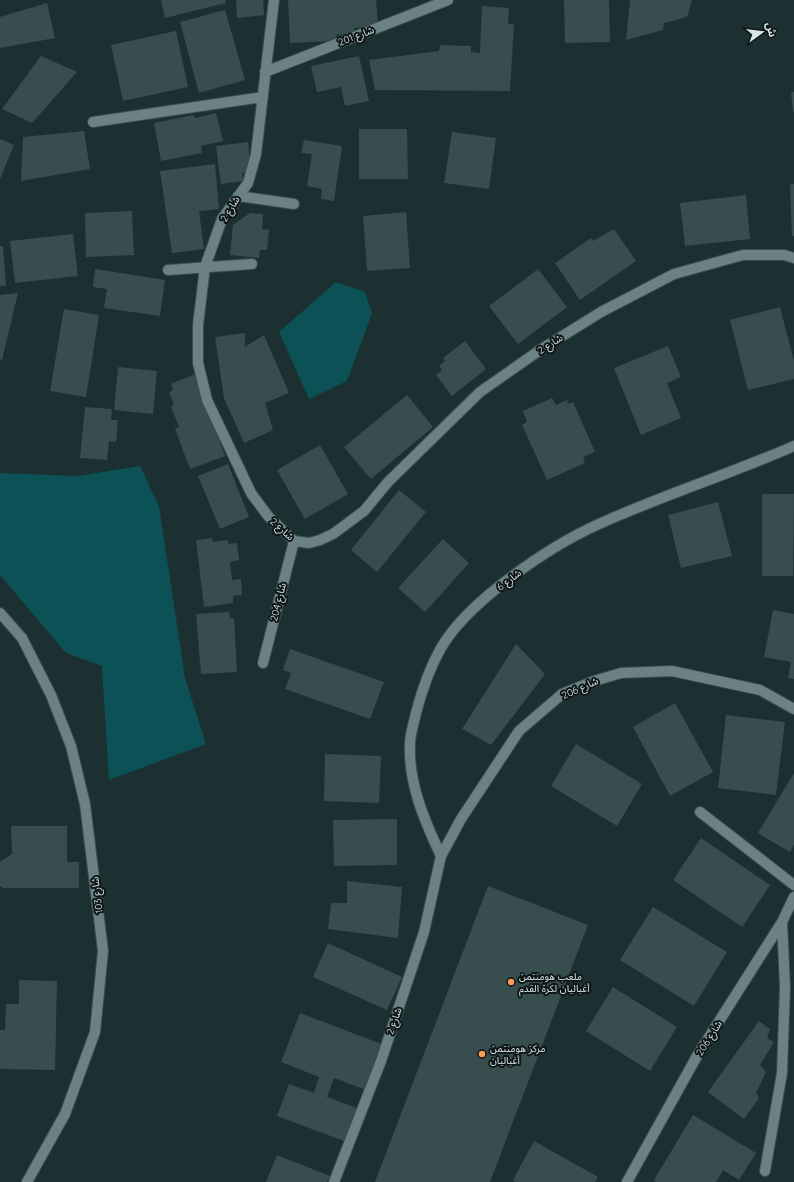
<svg xmlns="http://www.w3.org/2000/svg" width="794" height="1182" font-family="Quicksand,'Noto Sans Arabic',sans-serif">
  <style>
    .green { fill: #0b5156 }
    .building { fill: #384d4e }
    .lines { fill: none; stroke-linecap: round; stroke-linejoin: round }
    .minor-casing { stroke: #3c4d4f; stroke-width: 12 }
    .minor { stroke: #6b8183; stroke-width: 10 }
    .poi-dot { fill: #fe9b58; stroke: #0e1617; stroke-width: 1.5 }
    .labels { text-anchor: middle; dominant-baseline: central; stroke-width: 4; stroke-linejoin: round; paint-order: stroke }
    .street-label { font-size: 10px; fill: #d9e5e6; stroke: #0e1617 }
    .poi-label { font-size: 10px; fill: #d9e5e6; stroke: #0e1617; text-anchor: start }
  </style>
  <rect width="100%" height="100%" fill="#1c3032"/>
  <path class="green" d="M336,282L365,292L372,313L347,381L309,399L279,332Z
    M140,466L159,506L185,678L206,744L109,780L102,666L66,653L0,575V473L78,476Z"/>
  <path class="building" d="M161,0H225L226,3L165,18Z
    M236,0H263L264,15L237,18Z
    M288,0H376L378,26L354,28V34L336,35V41L290,43Z
    M564,0H609L610,42L565,43Z
    M630,0H692L687,17L664,23L663,30L626,40Z
    M47,3L55,38L0,48V17Z
    M482,6L509,8L508,24H514L510,91L375,90L369,60L439,51L440,45L471,46V52L480,53Z
    M225,10L245,80L199,93L180,22Z
    M176,31L188,87L123,101L111,45Z
    M41,56L77,72L32,123L2,109Z
    M359,56L369,101L345,106L341,87L317,92L311,66Z
    M794,92V112H793L791,93Z
    M216,113L223,141L201,146L202,153L161,161L154,123L194,115L195,118Z
    M359,129H407L408,179H359Z
    M84,131L90,169L21,181L23,137Z
    M452,132L496,138L489,189L444,183Z
    M0,139L14,145L0,179Z
    M304,140L342,146L334,201L321,199L322,189L307,186L312,154L301,153Z
    M248,142L251,172L242,173L243,181L221,184L216,146Z
    M215,164L219,209L199,211L204,249L172,253L160,171Z
    M790,184H794V236H792Z
    M746,195L750,239L685,246L680,203Z
    M132,211L134,255L86,257L85,213Z
    M406,212L410,268L367,271L363,216Z
    M250,213L263,214L262,229L269,230L267,250H260L259,258L230,255L233,225Z
    M614,229L636,261L580,300L555,263L591,238L593,241Z
    M73,234L78,276L15,283L10,241Z
    M0,246H3L6,286H0Z
    M95,269L165,280L160,316L104,308L107,289L93,287Z
    M538,269L567,307L518,344L489,306Z
    M18,293L2,360L0,359V295Z
    M780,307L794,361V379L748,390L730,320Z
    M64,309L99,315L86,397L50,391Z
    M245,333V347L264,335L289,393L265,403L273,430L244,443L224,398L215,337Z
    M465,341L486,369L452,396L436,375L442,370L439,366L445,361L443,358Z
    M668,346L681,377L667,383L681,418L641,435L614,368Z
    M118,367L157,371L153,414L114,410Z
    M195,374L225,456L190,469L175,429L179,427L171,407L174,405L169,392L173,390L171,384Z
    M407,395L433,427L371,479L344,447Z
    M552,398L556,405L567,400L568,404L573,402L595,452L583,457L585,463L547,480L522,425L527,422L523,411Z
    M85,407L112,409L111,420H118L116,442L109,441L107,460L80,458Z
    M320,445L348,494L305,519L277,470Z
    M228,464L249,517L220,529L198,476Z
    M399,490L426,512L377,572L351,550Z
    M762,494H794L793,576H762Z
    M718,502L732,556L681,568L668,515Z
    M212,538L213,542L228,540V544L237,543L239,560L230,562L232,580L241,579L242,595L233,596V603L204,607L196,540Z
    M443,539L469,563L425,612L398,588Z
    M773,610L794,614V679L788,678L791,662L764,657Z
    M229,612L230,618H234L237,672L201,674L196,614Z
    M516,644L545,674L491,745L462,729Z
    M290,649L384,682L370,719L285,689L291,673L283,670Z
    M675,703L713,772L670,796L633,727Z
    M726,715L785,722L776,795L718,788Z
    M576,744L642,784L617,826L551,786Z
    M325,754L381,756L379,803L324,801Z
    M794,773V844L790,852L758,833Z
    M397,819V865L334,866L333,820Z
    M11,826H67V862H79V888H3L0,886V862L12,854Z
    M701,838L770,885L742,927L673,880Z
    M347,881L402,887L398,938L328,929L331,903H347Z
    M488,886L588,925L490,1182H375Z
    M653,907L727,952L694,1006L620,960Z
    M328,943L402,977L387,1010L313,977Z
    M19,980L57,981L55,1070L0,1069V1030H5L6,1004H19Z
    M613,987L677,1027L650,1071L586,1031Z
    M300,1013L384,1045L366,1090L334,1078L327,1097L357,1108L344,1141L277,1116L289,1084L314,1093L319,1077L281,1062Z
    M759,1021L770,1029L767,1038L774,1042L760,1065L766,1072L756,1093L759,1098L744,1119L708,1092Z
    M693,1115L756,1153L739,1180L723,1170L716,1182H656L654,1180Z
    M534,1141L598,1177L595,1182H516L513,1180Z
    M277,1155L330,1176L327,1182H266Z"/>
  <g class="lines">
    <g class="minor-casing">
      <path id="minor" d="M274,0L256,154L248,183L222,219L205,267L198,325V363L207,400L251,493L268,516L294,541L309,543L320,540L333,534L364,511L388,482L480,392L540,350L601,312L674,274L743,255H784L794,258
        M265,72L448,0
        M93,122L263,97
        M238,196L294,204
        M168,270L252,264
        M0,613L22,638L51,695L71,746L85,804L103,951L95,1032L65,1114L27,1182
        M263,663L294,541
        M700,812L794,885
        M441,856C425,822 408,783 410,744C410,734 414,723 416,713C422,690 429,669 441,648C468,601 550,546 599,524C663,495 730,474 794,446
        M765,1171L782,1073L785,987L782,922
        M334,1182L381,1061L424,932L441,856L461,819L519,731L562,694L594,681L621,673L672,671L760,690L794,709
        M627,1182L697,1056L782,922L794,897"/>
    </g>
    <use href="#minor" class="minor"/>
  </g>
  <g class="poi-dot">
    <circle cx="511" cy="982" r="4"/>
    <circle cx="482" cy="1054" r="4"/>
  </g>
  <g class="labels">
    <g class="street-label">
      <text transform="translate(356 36) rotate(-21)">شارع 201</text>
      <text transform="translate(230 209) rotate(-59)">شارع 2</text>
      <text transform="translate(550 344) rotate(-33)">شارع 2</text>
      <text transform="translate(282 529) rotate(42)">شارع 2</text>
      <text transform="translate(509 580) rotate(-38)">شارع 6</text>
      <text transform="translate(278 602) rotate(-76)">شارع 204</text>
      <text transform="translate(580 688) rotate(-24)">شارع 206</text>
      <text transform="translate(97 895) rotate(-97)">شارع 103</text>
      <text transform="translate(394 1021) rotate(-71)">شارع 2</text>
      <text transform="translate(709 1038) rotate(-58)">شارع 206</text>
    </g>
    <g class="poi-label">
      <text x="519" y="976">ملعب هومنتمن<tspan x="519" dy="12">أغباليان لكرة القدم</tspan></text>
      <text x="490" y="1048">مركز هومنتمن<tspan x="490" dy="12">أغباليان</tspan></text>
    </g>
  </g>
  <g transform="translate(762 32) rotate(75)" stroke="#0e1617" stroke-width="3" paint-order="stroke">
  <path d="M0-3L7 15L0 10L-7 15Z" fill="#d9e5e6"/>
  <text y="-6" font-size="11" font-weight="bold" text-anchor="middle" fill="#d9e5e6">ش</text>
  </g>
</svg>
